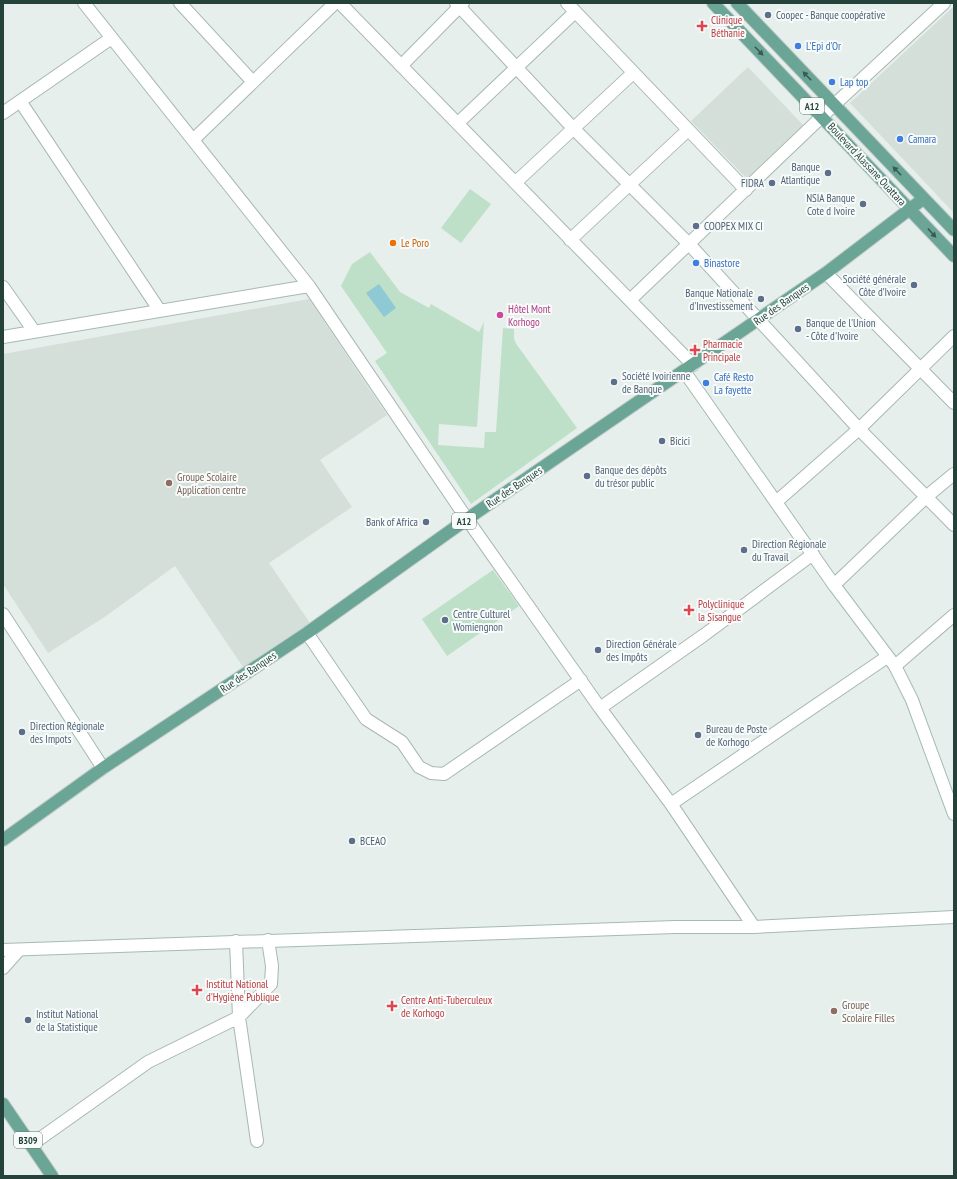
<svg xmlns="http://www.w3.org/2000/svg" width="957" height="1179" font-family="'PT Sans Narrow',sans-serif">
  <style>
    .built { fill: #d4dfda }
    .green { fill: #bfe0c8 }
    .water { fill: #8ec9d4 }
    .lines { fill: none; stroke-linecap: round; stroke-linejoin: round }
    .street-casing { stroke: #a8b8b2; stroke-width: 14 }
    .secondary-casing { stroke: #a4bbb3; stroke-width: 14 }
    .primary-casing { stroke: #c2cac8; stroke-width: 14 }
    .street { stroke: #fff; stroke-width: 12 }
    .secondary { stroke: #fff; stroke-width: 12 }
    .primary { stroke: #6aa596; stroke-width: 12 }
    .oneway { fill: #365b51 }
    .service-dot { fill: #5c6f8a; stroke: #f7fbf9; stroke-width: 1.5 }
    .health-dot { fill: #e0444e; stroke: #f7fbf9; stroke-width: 1.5 }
    .shop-dot { fill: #3f7fe0; stroke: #f7fbf9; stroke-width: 1.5 }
    .food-dot { fill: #e8710a; stroke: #f7fbf9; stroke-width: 1.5 }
    .hotel-dot { fill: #d1479c; stroke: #f7fbf9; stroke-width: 1.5 }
    .education-dot { fill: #8d6e63; stroke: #f7fbf9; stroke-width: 1.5 }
    .labels { text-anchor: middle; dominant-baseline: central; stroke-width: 4; stroke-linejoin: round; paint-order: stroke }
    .shield { fill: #f7fbf9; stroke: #637a73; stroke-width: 1 }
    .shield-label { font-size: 10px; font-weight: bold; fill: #24423a }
    .service-label { font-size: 11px; fill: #4e5e75; stroke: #f7fbf9; text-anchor: start }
    .health-label { font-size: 11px; fill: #be3a42; stroke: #f7fbf9; text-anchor: start }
    .shop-label { font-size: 11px; fill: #366cbe; stroke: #f7fbf9; text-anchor: start }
    .street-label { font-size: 11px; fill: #24423a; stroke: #f7fbf9 }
    .food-label { font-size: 11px; fill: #c56008; stroke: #f7fbf9; text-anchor: start }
    .hotel-label { font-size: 11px; fill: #b23c85; stroke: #f7fbf9; text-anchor: start }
    .education-label { font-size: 11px; fill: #785e54; stroke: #f7fbf9; text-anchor: start }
  </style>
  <rect width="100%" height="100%" fill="#e6efeb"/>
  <path class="built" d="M954,6V213L850,103Z
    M748,67L805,127L749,181L691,121Z
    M309,299L387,415L320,460L352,507L269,563L310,623L243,667L175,566L106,616L48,653L3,584V354Z"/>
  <path class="green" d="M470,189L491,204L461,243L441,228Z
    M370,252L400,292L429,308L431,304L479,332L484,322L477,427L439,424L438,445L484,448L485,432H496L503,328L514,329V339L517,345L577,428L471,504L375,361L387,353L341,286L352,264Z
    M493,570L519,606L447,656L422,619Z"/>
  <path class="water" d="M379,284L396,308L384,317L366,293Z"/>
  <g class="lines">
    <g class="street-casing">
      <path id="street" d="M84,3L309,286L467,519L600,708L671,804L754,927
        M180,3L253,82
        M340,3L693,365
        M456,3L572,127L689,244L859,429L954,525
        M567,3L746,190
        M401,66L463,3
        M20,101L160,311
        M3,113L110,39
        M458,123L575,12
        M193,140L335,3
        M516,182L633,73
        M570,240L688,130
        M826,273L954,403
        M3,287L34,331
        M630,300L834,105L944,3
        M3,337L309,286
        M776,502L859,429L954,336
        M834,585L926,497L954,474
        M3,614L103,768
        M307,633L366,719L402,742L419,767L431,773L444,774L581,680
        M895,666L954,615
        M600,708L704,635L813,554
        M671,804L887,657
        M3,968L19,950
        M257,1141L239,1017L271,984L272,966L268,940
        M31,1145L148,1062L239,1017L236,941"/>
    </g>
    <g class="secondary-casing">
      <path id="secondary" d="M684,371L834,585L895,666L912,700L954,814
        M3,950L675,927H754L954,917"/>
    </g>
    <g class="primary-casing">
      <path id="primary" d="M713,3L954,256
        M737,3L954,230
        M3,840L103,768L307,633L467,519L826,273L923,199
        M3,1104L52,1176"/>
    </g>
    <use href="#street" class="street"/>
    <use href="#secondary" class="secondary"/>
    <use href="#primary" class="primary"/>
  </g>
  <defs><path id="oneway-solid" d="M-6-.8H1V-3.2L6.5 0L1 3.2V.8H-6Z"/></defs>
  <g class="oneway">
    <use href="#oneway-solid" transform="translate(759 51) rotate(46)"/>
    <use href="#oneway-solid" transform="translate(807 76) rotate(-134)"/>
    <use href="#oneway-solid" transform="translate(897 171) rotate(-134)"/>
    <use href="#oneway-solid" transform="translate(932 233) rotate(47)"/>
  </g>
  <g class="service-dot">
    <circle cx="768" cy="15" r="4"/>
    <circle cx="828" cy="173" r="4"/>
    <circle cx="772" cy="183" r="4"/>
    <circle cx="863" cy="204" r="4"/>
    <circle cx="696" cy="226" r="4"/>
    <circle cx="914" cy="285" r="4"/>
    <circle cx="761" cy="299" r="4"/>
    <circle cx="798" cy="329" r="4"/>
    <circle cx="614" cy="382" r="4"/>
    <circle cx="662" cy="441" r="4"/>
    <circle cx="587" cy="476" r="4"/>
    <circle cx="426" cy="522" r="4"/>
    <circle cx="744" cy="550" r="4"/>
    <circle cx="445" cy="620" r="4"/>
    <circle cx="598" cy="650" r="4"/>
    <circle cx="22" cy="732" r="4"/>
    <circle cx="698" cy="735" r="4"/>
    <circle cx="352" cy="841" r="4"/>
    <circle cx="28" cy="1020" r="4"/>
  </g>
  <g class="health-dot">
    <path d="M700 20h4v4h4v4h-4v4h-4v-4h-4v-4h4z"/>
    <path d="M693 344h4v4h4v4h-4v4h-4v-4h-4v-4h4z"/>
    <path d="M687 604h4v4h4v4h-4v4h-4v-4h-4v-4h4z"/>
    <path d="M195 984h4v4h4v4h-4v4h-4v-4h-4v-4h4z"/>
    <path d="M390 1000h4v4h4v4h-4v4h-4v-4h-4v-4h4z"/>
  </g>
  <g class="shop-dot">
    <circle cx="798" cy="46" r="4"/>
    <circle cx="832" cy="82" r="4"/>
    <circle cx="900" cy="139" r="4"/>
    <circle cx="696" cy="263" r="4"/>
    <circle cx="706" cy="383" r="4"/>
  </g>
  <circle class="food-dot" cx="393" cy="243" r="4"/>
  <circle class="hotel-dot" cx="500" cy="315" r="4"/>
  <g class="education-dot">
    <circle cx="169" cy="483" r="4"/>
    <circle cx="834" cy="1011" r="4"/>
  </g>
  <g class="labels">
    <g class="shield">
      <rect x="800" y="98" width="24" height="16" rx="3"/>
      <rect x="452" y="513" width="24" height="16" rx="3"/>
      <rect x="14" y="1132" width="28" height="16" rx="3"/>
    </g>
    <g class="shield-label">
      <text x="812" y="106">A12</text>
      <text x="464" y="521">A12</text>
      <text x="28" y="1140">B309</text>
    </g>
    <g class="service-label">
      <text x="776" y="15">Coopec - Banque coopérative</text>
      <text x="820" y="167" text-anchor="end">Banque<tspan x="820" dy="13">Atlantique</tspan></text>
      <text x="764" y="183" text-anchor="end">FIDRA</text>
      <text x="855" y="198" text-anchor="end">NSIA Banque<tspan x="855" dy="13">Cote d Ivoire</tspan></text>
      <text x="704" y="226">COOPEX MIX CI</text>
      <text x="906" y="279" text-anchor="end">Société générale<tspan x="906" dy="13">Côte d’Ivoire</tspan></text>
      <text x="753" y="293" text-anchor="end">Banque Nationale<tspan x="753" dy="13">d'Investissement</tspan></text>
      <text x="806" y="323">Banque de l'Union<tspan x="806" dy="13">- Côte d'Ivoire</tspan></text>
      <text x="622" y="376">Société Ivoirienne<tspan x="622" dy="13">de Banque</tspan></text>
      <text x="670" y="441">Bicici</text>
      <text x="595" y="470">Banque des dépôts<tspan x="595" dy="13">du trésor public</tspan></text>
      <text x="418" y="522" text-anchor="end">Bank of Africa</text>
      <text x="752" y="544">Direction Régionale<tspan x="752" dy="13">du Travail</tspan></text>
      <text x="453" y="614">Centre Culturel<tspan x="453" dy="13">Womiengnon</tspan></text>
      <text x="606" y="644">Direction Générale<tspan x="606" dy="13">des Impôts</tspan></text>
      <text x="30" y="726">Direction Régionale<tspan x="30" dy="13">des Impots</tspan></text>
      <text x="706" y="729">Bureau de Poste<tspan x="706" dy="13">de Korhogo</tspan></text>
      <text x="360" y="841">BCEAO</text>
      <text x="36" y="1014">Institut National<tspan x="36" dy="13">de la Statistique</tspan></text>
    </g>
    <g class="health-label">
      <text x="711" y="20">Clinique<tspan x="711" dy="13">Béthanie</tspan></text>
      <text x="703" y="344">Pharmacie<tspan x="703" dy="13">Principale</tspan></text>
      <text x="698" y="604">Polyclinique<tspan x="698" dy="13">la Sisangue</tspan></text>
      <text x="206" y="984">Institut National<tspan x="206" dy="13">d'Hygiène Publique</tspan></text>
      <text x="401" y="1000">Centre Anti-Tuberculeux<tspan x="401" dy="13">de Korhogo</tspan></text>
    </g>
    <g class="shop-label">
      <text x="806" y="46">L'Epi d'Or</text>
      <text x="840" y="82">Lap top</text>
      <text x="908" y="139">Camara</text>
      <text x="704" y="263">Binastore</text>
      <text x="714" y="377">Café Resto<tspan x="714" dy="13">La fayette</tspan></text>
    </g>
    <g class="street-label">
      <text transform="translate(867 164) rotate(47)">Boulevard Alassane Ouattara</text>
      <text transform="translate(781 304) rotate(-35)">Rue des Banques</text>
      <text transform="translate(514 487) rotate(-34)">Rue des Banques</text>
      <text transform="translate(248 672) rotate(-34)">Rue des Banques</text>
    </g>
    <g class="food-label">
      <text x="401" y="243">Le Poro</text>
    </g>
    <g class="hotel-label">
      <text x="508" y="309">Hôtel Mont<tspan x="508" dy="13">Korhogo</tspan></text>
    </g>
    <g class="education-label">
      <text x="177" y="477">Groupe Scolaire<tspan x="177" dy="13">Application centre</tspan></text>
      <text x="842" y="1005">Groupe<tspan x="842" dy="13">Scolaire Filles</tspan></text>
    </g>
  </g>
  <rect width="957" height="1179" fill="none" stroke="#24423a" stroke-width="8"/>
</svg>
